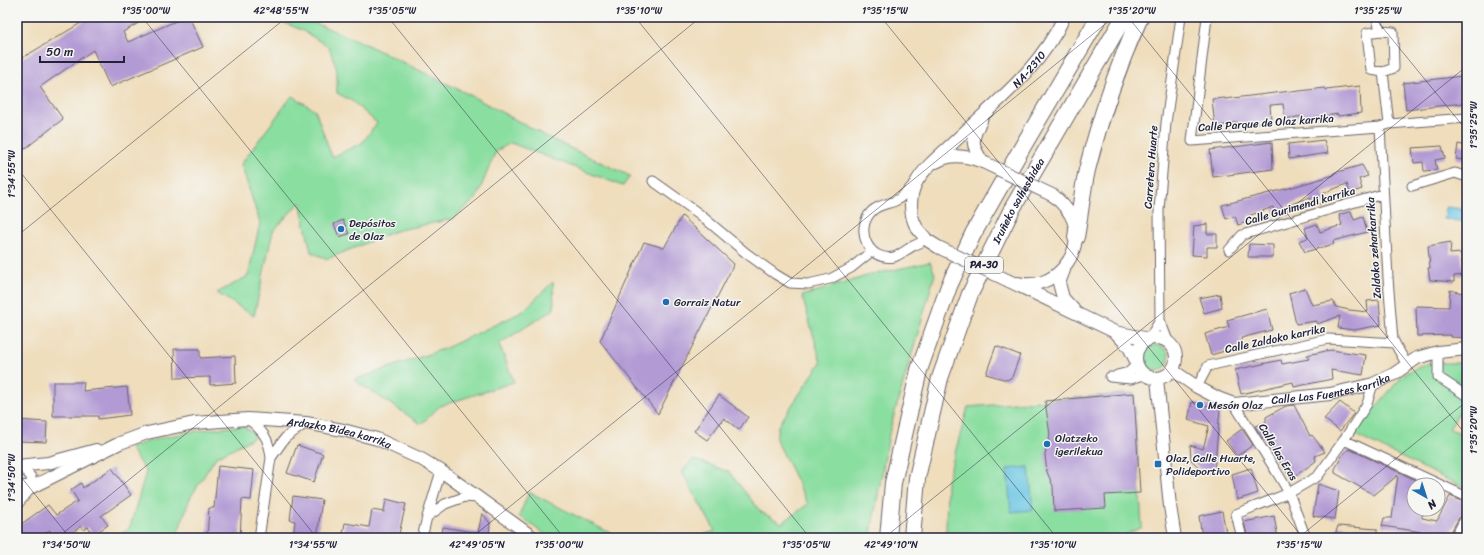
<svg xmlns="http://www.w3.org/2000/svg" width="1484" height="555" font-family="Sriracha,sans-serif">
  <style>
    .green { fill: #8adea0; stroke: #56806e }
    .water { fill: #65c4e3; stroke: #44738f }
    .building { fill: #b29ad4 }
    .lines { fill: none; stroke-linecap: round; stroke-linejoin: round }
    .street-casing { stroke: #6a6368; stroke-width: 11 }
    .secondary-casing { stroke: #6a6368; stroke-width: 14 }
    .highway-casing { stroke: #6a6368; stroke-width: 18 }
    .street { stroke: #fff; stroke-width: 9 }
    .secondary { stroke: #fff; stroke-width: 12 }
    .highway { stroke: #fff; stroke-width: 16 }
    .secondary-bridge-casing { stroke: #6a6368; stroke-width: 14; stroke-linecap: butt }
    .secondary-bridge { stroke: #fff; stroke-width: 12 }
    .ticks { fill: none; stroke: #22223b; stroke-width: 1; stroke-opacity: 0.45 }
    .poi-dot { fill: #1f6fb2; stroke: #f6f6f2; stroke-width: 1.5 }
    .labels { text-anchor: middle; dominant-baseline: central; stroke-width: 3; stroke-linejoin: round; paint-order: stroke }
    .shield { fill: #f6f6f2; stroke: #626272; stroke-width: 1 }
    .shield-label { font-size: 10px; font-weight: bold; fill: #22223b }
    .street-label { font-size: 11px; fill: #22223b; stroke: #f6f6f2 }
    .poi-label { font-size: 11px; fill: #22223b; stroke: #f6f6f2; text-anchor: start }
    .neatline { fill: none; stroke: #22223b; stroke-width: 1.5 }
    .ticks-label { font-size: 10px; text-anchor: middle; fill: #22223b }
  </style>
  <rect width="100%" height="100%" fill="#f6f6f2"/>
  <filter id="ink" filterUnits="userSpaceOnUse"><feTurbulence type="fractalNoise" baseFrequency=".025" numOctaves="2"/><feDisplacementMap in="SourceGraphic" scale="8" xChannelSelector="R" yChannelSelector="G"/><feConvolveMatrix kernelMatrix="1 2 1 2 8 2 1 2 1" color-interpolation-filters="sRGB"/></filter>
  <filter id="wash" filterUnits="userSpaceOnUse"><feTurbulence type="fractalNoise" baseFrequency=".012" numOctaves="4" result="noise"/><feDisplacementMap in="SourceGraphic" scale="16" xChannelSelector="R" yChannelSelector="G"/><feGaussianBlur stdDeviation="0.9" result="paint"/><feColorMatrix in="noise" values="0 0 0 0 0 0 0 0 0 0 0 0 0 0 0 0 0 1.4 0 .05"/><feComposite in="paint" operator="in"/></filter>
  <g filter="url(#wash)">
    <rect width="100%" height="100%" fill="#efddbb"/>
    <path class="green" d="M269,17H300L357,40L470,95L551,139L630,176L623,186L511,143L496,151L476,199L452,219L395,231L327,259L311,252L300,202L273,231L254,316L217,293L248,276L260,223L241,164L292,96L315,110L332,157L362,143L377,123L352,101L337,93V70L329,47L302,30Z
      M930,262L935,274L890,429L870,538H694L715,531L682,472L693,459L729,472L761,512L782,523L808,504L776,439L778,426L821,362L802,296L870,275Z
      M553,282L554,309L499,344L514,382L440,406L421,424L354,380L446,348L522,312Z
      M1143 358a13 13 0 1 1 26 0a13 13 0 1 1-26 0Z
      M1429,363H1467V400L1449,429L1467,435V488L1444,478L1353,434L1404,374Z
      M1134,393L1142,527L1119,538H946L947,481L968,407Z
      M243,426L257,436L216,457L190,498L176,538H116L130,527L146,472L130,448C166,434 204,429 243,426Z
      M529,492L620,538H550L519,516Z"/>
    <path class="water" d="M1464,202L1467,205V222L1444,219L1446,207L1463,209Z
      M1029,467L1033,510L1011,512L1007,469Z"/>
    <g id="blocks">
      <path class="building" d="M91,17H149L123,32L128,42L185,17H189L203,47L110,87L93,50L40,87L63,119L17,155V61Z
        M1462,76L1463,103L1406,110L1403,83Z
        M1360,86L1361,113L1338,116V114L1303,119V116L1285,119L1283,104L1270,105L1271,121L1239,126L1238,122L1215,127L1212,99L1225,98V99L1291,91V92L1325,88L1326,90Z
        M1324,140L1328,153L1289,159L1288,144Z
        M1272,142L1273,169L1213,177L1210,150Z
        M1458,144L1467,146V160L1456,159Z
        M1442,146L1445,158L1435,160L1437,170L1424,171L1423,162L1414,163L1412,148Z
        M1362,165L1368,176L1359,179L1362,189L1350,193L1347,184L1323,193L1326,202L1313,206L1310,197L1286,206L1288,212L1276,216L1273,207L1248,216L1250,221L1238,225L1235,216L1226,219L1222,205L1289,188L1334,175V173Z
        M1351,211L1354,220L1363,217L1367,232L1333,241L1334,244L1305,252L1299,241L1308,238L1305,228L1317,224L1320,232L1342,225L1339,215Z
        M682,216L734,264L658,414L600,341L644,242L664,248Z
        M343,220L349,234L339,237L334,224Z
        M1207,224V234H1217V247H1207V256L1192,255L1194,226Z
        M1451,242L1450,254L1461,253L1464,275L1454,276V282L1430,280L1428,268H1430L1428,246Z
        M1249,244L1273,245V257H1248Z
        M1305,288L1312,305L1333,301L1336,307L1349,310L1368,312L1367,301L1379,300L1381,325L1354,330L1338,328L1340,316L1317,324V321L1296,324L1289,293Z
        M1450,290L1467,294V338L1451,337V335L1417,336L1416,306L1449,307Z
        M1220,294L1222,308L1204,313L1199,298Z
        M1267,309L1272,330L1241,338L1242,346L1211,355L1205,334L1229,327L1227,320Z
        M996,346L1020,355L1012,377L1007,380L986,374Z
        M174,349H200V358L235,356L236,383L210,385V377L175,378Z
        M1331,350L1366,355L1363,375L1331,370L1332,379L1294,387L1293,382L1241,394L1235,370L1281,360L1282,364L1309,359L1307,355Z
        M53,382H84L83,391L127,387L130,415L98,419V416H53Z
        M1134,393L1140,493L1105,495L1106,508L1054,511L1053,486L1047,472L1045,455L1050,435L1045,401Z
        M719,395L748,417L739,430L724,418L707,440L694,431Z
        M1192,402L1220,409L1214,472H1204L1191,460L1190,445L1203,449L1209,426L1188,420Z
        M1340,402L1354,413L1340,431L1324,419Z
        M1294,405L1310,436L1312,435L1325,452L1315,456L1316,461L1291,479L1268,443L1264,437L1262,438L1255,426L1266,422V417L1286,406Z
        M17,420L47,422L46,442L17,441Z
        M1242,429L1253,445L1237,456L1226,441Z
        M297,445L323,454L314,482L287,473Z
        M1349,449L1416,480L1414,485L1413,499H1414V509H1423L1422,518L1437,521L1450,496L1467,503L1466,509L1462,512L1449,536L1382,526L1384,518H1392L1398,475L1374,495L1335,473V469L1343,454Z
        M218,466L254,470L251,500L242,499L240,538H207L209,508H214Z
        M112,468L131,495L101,516L108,525L93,535L88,527L84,530L81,526L65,538H56L50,530L38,538H17V527L48,505L56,515L78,501L71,490L81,483L83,488Z
        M1251,468L1258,493L1237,500L1232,474Z
        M1318,484L1339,491L1335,519L1313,516Z
        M293,496L322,500L317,538H293L295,521L290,520Z
        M386,499L406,504L398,538H342L345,523L369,527L372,510L384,512Z
        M1222,511L1227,538H1202L1199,516Z
        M482,513L490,523L489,538H441L443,527L478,533Z
        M1274,516L1278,538H1248L1244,522Z
        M1338,526L1377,529V538H1334Z"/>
    </g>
  </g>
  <g filter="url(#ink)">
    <use href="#blocks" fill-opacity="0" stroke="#6a6368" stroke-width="1"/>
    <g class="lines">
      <g class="street-casing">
        <path id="street" d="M1207,17L1192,141L1380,127L1389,124L1467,118
          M1377,17L1380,31
          M1380,31L1393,32L1394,68L1383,72L1371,70L1367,33Z
          M1383,72L1389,124
          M1380,127L1388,278L1393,340L1407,365
          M653,181L698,213L746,253L775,274L790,283L808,284L830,279L851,268L872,251
          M915,183C910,188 904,196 897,200C890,204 879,204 872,211C854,229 868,262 894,257C900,255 907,249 913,246C917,244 922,242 927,240
          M1412,186L1455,173L1467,177
          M1229,250L1242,235L1383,194
          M1149,339L1160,320
          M1168,341L1160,320L1159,210L1166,123L1181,17
          M1438,352V377L1467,396
          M1117,375L1129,372L1136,365
          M1110,377L1131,379L1144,375
          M1197,387L1208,366L1328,339L1395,343
          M1234,404L1281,479L1289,493L1236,514L1242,538
          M248,419C263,431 269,438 271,458L259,538
          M1344,440L1467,497
          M271,458L285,438L306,423
          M17,505L32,487L31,477L21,466
          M427,517L445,504L464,497L478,498
          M422,538L427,517L441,471
          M1306,538L1289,493L1318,476L1344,440L1367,404L1373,384
          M1455,538L1467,515"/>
      </g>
      <g class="secondary-casing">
        <g id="secondary">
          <path d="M981,121C971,138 971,146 983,162"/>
          <path d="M936,162C950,153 968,156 983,162"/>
          <path id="s1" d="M927,240C924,236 920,232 917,228C909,215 909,195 917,181C925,167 940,155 952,144C993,104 1040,70 1064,17"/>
          <path d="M1064,270L1059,283L1063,298L1074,310"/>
          <path d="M1009,281L1115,332L1149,339"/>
          <path d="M1018,283C1053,292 1086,254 1073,220C1069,210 1062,203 1054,196"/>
          <path d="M1115,332L1129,347L1135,359"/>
          <circle cx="1156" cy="358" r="20"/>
          <path id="s2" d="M1172,370L1197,387L1218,398L1234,404L1330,394L1373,384L1394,374L1417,358L1438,352L1467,349"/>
          <path d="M1157,379L1170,506L1175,538"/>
          <path d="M17,466L48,463L96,450"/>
          <path id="s3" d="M17,487H32L120,443L147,433L194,423L248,419L306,423L343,430L377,439L421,459L441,471L534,538"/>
        </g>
      </g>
      <g class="highway-casing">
        <g id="highway">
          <path d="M1076,237C1080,215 1082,192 1087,170C1100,118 1118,66 1140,17"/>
          <path d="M888,538L893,483L919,370L949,286L973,234L1023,146L1099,17"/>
          <path id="s4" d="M912,538L917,478L940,378L970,294L1012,209L1124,17"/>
        </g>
      </g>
      <use href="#street" class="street"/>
      <use href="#secondary" class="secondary"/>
      <use href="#highway" class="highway"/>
      <g class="secondary-bridge-casing">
        <path id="secondary-bridge" d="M983,162L1054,196
          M927,240L938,247L1009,281"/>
      </g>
      <use href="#secondary-bridge" class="secondary-bridge"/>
    </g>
  </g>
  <path class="ticks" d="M142,17L564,538M388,17L810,538M635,17L1057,538M881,17L1303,538M1128,17L1467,436M1374,17L1467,131M17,168L317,538M17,236L287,17M17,472L70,538M57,538L701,17M471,538L1114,17M884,538L1467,66M1298,538L1467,401"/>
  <g class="poi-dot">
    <circle cx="341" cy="229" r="4"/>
    <circle cx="666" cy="302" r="4"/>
    <circle cx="1200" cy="405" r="4"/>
    <circle cx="1047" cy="444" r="4"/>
    <rect x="1154" y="460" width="8" height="8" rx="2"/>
  </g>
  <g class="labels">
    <rect class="shield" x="965" y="257" width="38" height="16" rx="3"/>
    <g class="shield-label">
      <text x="984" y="265">PA-30</text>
    </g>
    <g class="street-label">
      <text stroke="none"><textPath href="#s1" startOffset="223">NA-2310</textPath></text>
      <text transform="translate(1266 123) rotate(-4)">Calle Parque de Olaz karrika</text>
      <text transform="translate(1151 167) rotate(-86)">Carretera Huarte</text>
      <text stroke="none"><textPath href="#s4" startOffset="357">Iruñeko saihesbidea</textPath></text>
      <text transform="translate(1300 206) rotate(-16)">Calle Gurimendi karrika</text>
      <text transform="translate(1374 248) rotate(-94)">Zaldoko zeharkarrika</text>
      <text transform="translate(1275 339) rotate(-12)">Calle Zaldoko karrika</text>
      <text stroke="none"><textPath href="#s2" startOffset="169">Calle Las Fuentes karrika</textPath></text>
      <text stroke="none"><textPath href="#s3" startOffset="337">Ardazko Bidea karrika</textPath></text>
      <text transform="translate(1278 452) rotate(59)">Calle las Eras</text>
    </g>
    <g class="poi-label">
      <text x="349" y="223">Depósitos<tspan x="349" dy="13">de Olaz</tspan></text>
      <text x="674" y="302">Gorraiz Natur</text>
      <text x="1208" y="405">Mesón Olaz</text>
      <text x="1055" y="438">Olatzeko<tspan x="1055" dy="13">igerilekua</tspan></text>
      <text x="1166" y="458">Olaz, Calle Huarte,<tspan x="1166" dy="13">Polideportivo</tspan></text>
    </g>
  </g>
  <rect width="1484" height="555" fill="none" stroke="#f6f6f2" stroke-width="44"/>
  <g transform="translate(1426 497) rotate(141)"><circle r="19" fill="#f6f6f2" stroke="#a1a1a9"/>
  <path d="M0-3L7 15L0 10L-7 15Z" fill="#1f6fb2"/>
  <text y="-6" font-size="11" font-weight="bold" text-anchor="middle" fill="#22223b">N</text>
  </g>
  <path d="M40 56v6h84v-6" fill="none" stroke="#22223b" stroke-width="2"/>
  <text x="46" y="56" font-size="12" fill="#22223b" stroke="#f6f6f2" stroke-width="3" paint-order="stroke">50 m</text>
  <rect x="22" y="22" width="1440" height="511" class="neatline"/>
  <g class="ticks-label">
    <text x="146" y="14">1°35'00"W</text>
    <text x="281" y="14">42°48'55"N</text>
    <text x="392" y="14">1°35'05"W</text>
    <text x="639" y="14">1°35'10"W</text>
    <text x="885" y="14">1°35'15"W</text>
    <text x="1132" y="14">1°35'20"W</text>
    <text x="1378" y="14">1°35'25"W</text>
    <text transform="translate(1473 125) rotate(-90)" y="4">1°35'25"W</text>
    <text transform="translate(11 174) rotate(-90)" y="4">1°34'55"W</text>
    <text transform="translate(1473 430) rotate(-90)" y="4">1°35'20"W</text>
    <text transform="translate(11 478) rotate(-90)" y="4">1°34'50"W</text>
    <text x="66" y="548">1°34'50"W</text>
    <text x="313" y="548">1°34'55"W</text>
    <text x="477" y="548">42°49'05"N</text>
    <text x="559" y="548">1°35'00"W</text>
    <text x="806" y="548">1°35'05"W</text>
    <text x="891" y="548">42°49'10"N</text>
    <text x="1053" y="548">1°35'10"W</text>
    <text x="1299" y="548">1°35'15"W</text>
  </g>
</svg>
